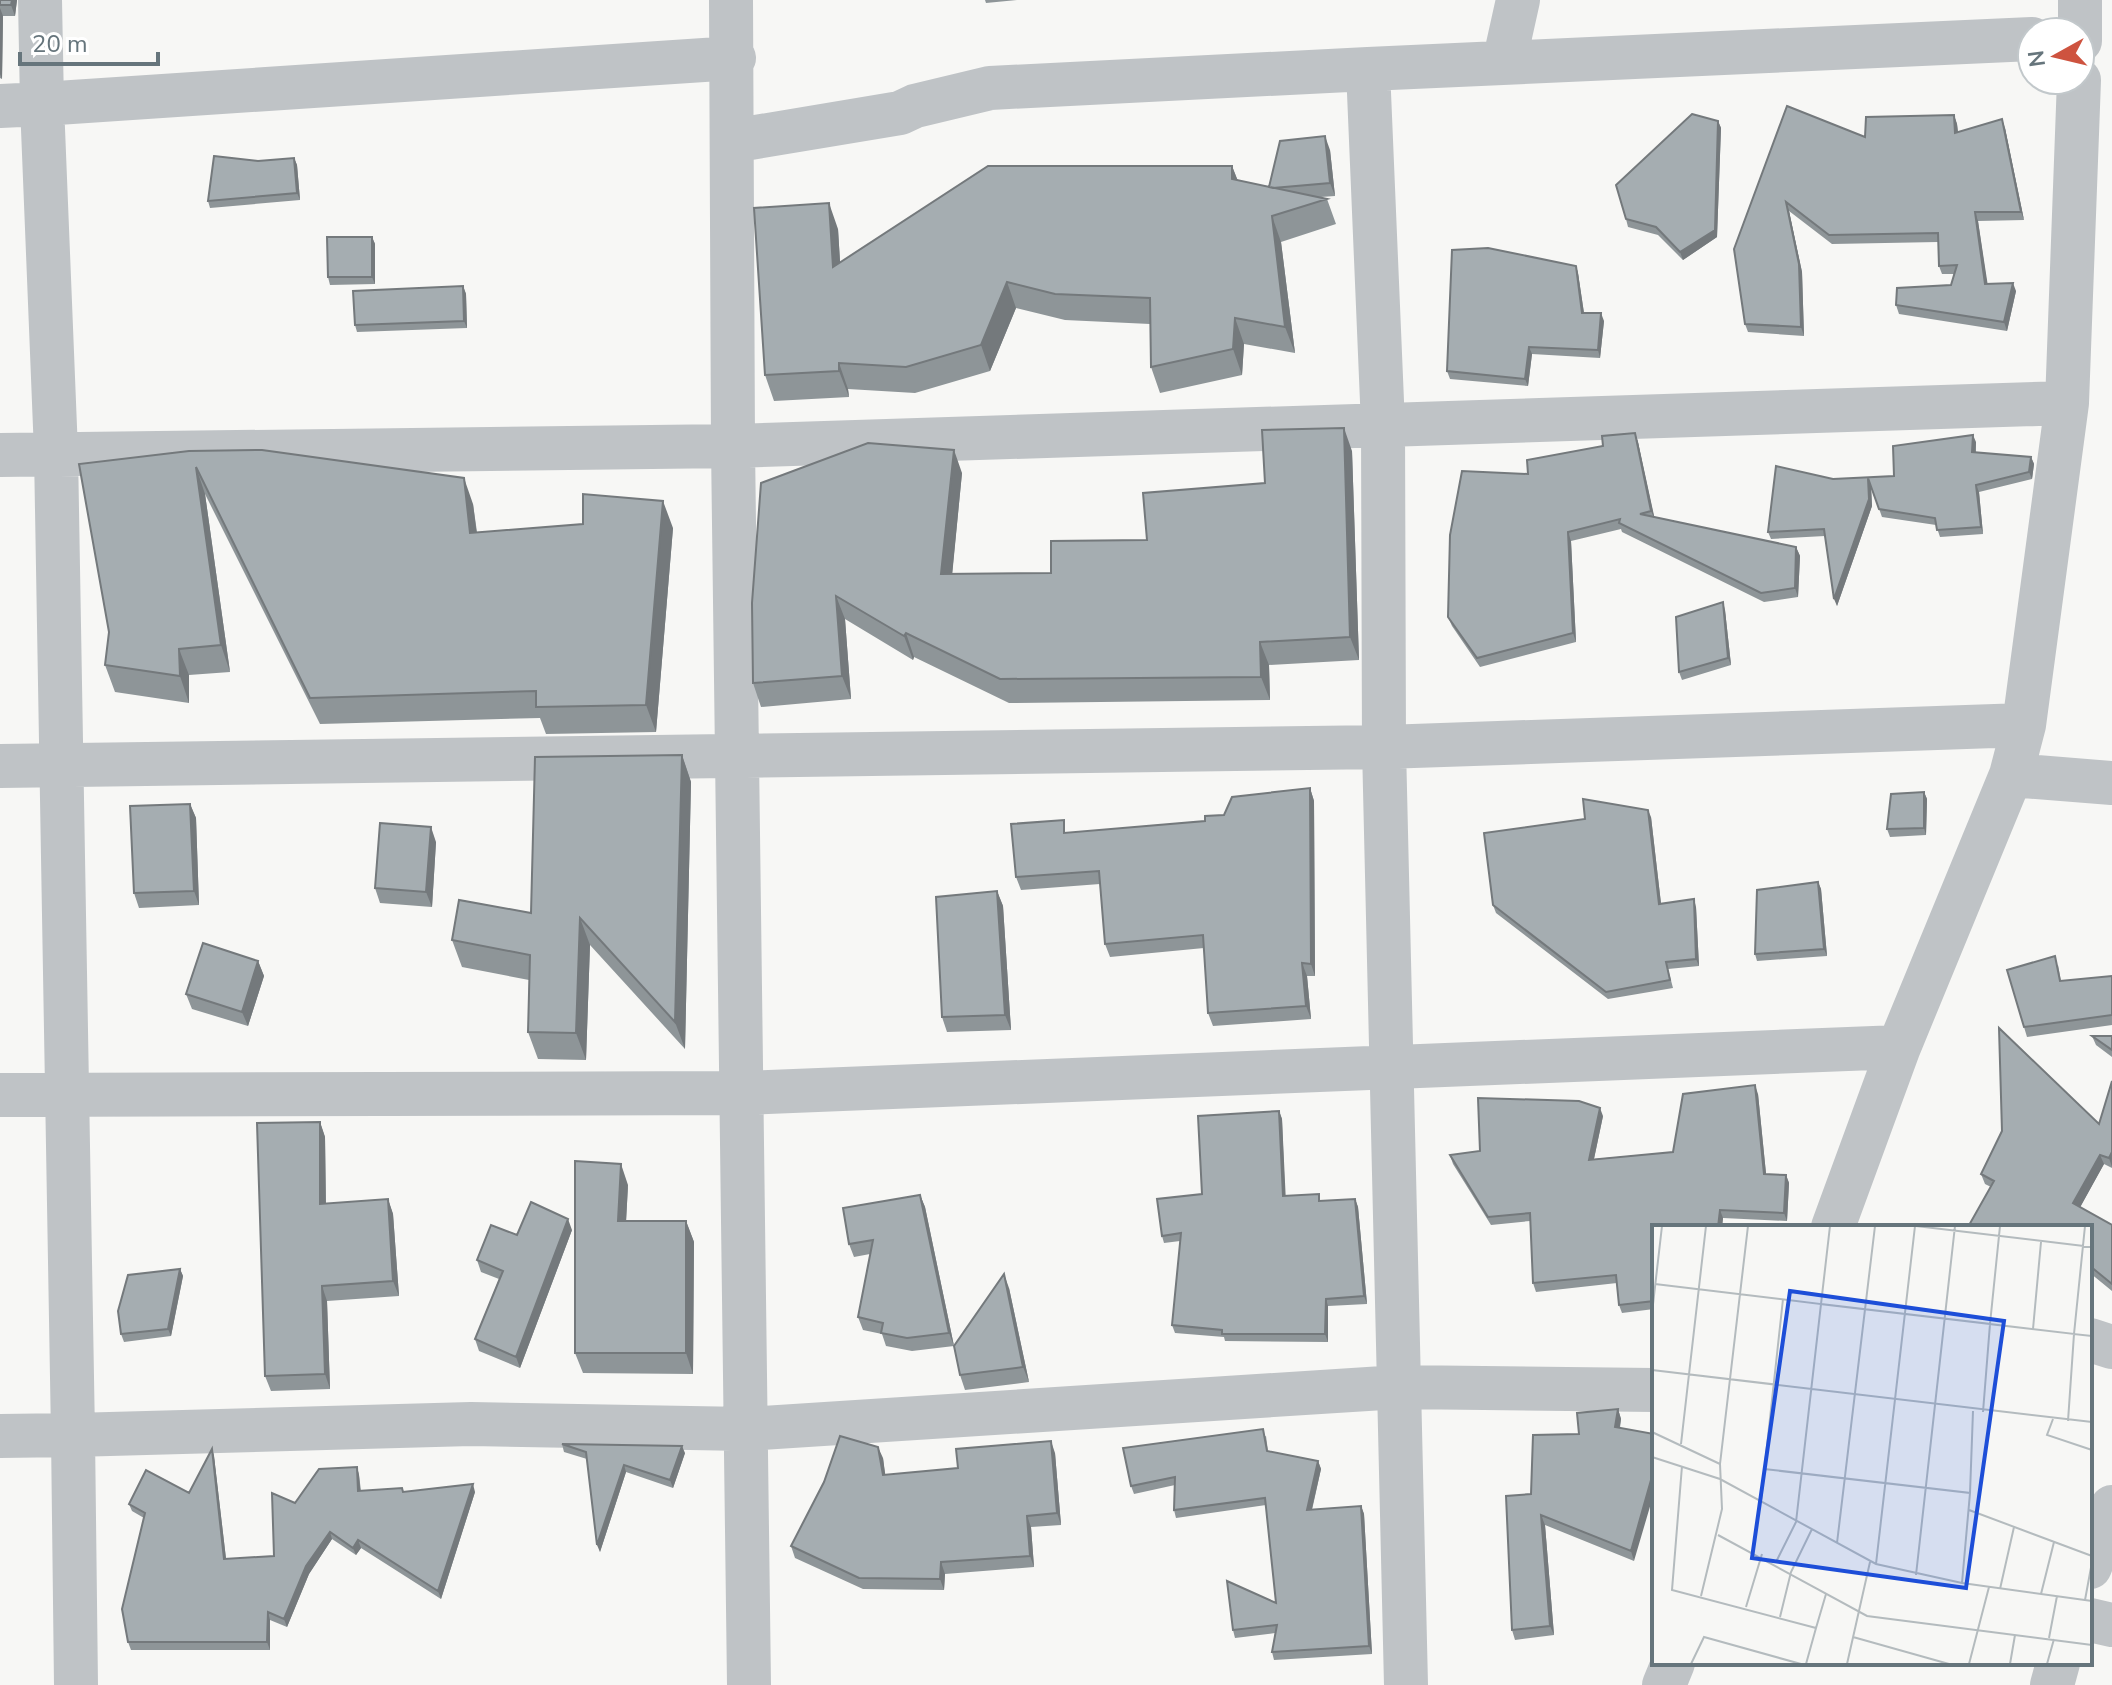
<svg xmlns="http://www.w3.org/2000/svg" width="2112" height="1685" font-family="'Nunito Sans',sans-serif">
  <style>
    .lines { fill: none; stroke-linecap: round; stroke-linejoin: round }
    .minor { stroke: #bfc3c6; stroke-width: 44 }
    .wall { fill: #8e9598 }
    .shaded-wall { fill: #74797c }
    .building { fill: #a5adb1; stroke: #74797c; stroke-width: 2 }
    .inset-road { fill: none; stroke: #b4bbbe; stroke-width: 2 }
    .view { fill: #1d4ed8; fill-opacity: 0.15; stroke: #1d4ed8; stroke-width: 4 }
    .inset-edge { fill: none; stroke: #66757c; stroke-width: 4 }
  </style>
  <rect width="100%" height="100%" fill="#f7f7f5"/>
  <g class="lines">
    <path class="minor" d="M731,0L733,446L749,1685
      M2080,41V0
      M1504,63L1518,0
      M0,106L42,104L40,0
      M732,141L900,113L915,106L990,88L1368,69
      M0,455L733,446L2067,403
      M0,766L1384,747L2024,725
      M2011,775L2112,783
      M0,1095L744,1093L1899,1047
      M1833,1227L1899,1047L2011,775L2024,725L2067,403L2079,80
      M2090,1340L2112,1347
      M0,1436L73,1435L56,452L42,104L734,58
      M2090,1567L2112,1507
      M2090,1620L2112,1625
      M76,1685L73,1435L471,1424L746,1429L1399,1387L1654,1390
      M1406,1685L1384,747L1383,425L1368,69L2032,39
      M1664,1685L1673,1663
      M2052,1685L2058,1663"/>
  </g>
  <path class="wall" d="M0,0H17L15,16H3L2,79L0,78Z
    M985,0H1017L986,3Z
    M1787,106L1865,137L1954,115L1957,124L1958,132L2005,128L2024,220L1978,221L1987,284L2016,291L2007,331L1899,314L1896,305L1951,285L1954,274H1942L1939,266L1938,242L1832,244L1789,211L1802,272L1804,336L1748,332L1745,324Z
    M1718,121L1721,128L1717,237L1683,260L1658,235L1628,227L1626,219Z
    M1330,150L1335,196L1321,197L1327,199L1336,224L1281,242L1295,353L1244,344L1242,375L1160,393L1151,367L1150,324L1065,320L1016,308L990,371L915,393L848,389L849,397L774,401L765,375L838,229L840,262L1232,166L1238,181L1269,187Z
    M294,158L297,165L300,200L210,208L208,201L258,161Z
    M372,237L375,244V284L330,285L328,277Z
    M1576,266L1578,273L1584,313L1604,321L1600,358L1532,354L1528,386L1450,379L1447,371Z
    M463,286L466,294L467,328L357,332L355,325Z
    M1635,433L1638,442L1654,517L1796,547L1800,556L1798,597L1764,602L1622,532L1621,529L1571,541L1576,642L1480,667L1452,626L1448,617L1528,474Z
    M1976,442V452L2031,457L2034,464L2032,479L1979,492L1983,534L1940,537L1936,525L1882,517L1871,486L1872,506L1837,606L1825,536L1771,539L1768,532L1833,479L1894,476Z
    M868,443L962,473L952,574L1051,573L1147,540L1265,483L1352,451L1359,660L1269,665L1270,700L1009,703L914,657L913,660L845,619L851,699L761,707L753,683Z
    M189,451L473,504L477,532L673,528L656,732L546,734L540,718L320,724L205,494L230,672L189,675V703L115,692L105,665Z
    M1725,610L1731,665L1682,680L1679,672Z
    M682,755L691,782L685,1049L590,945L586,1060L538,1059L528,1032L529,980L462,967L452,940L531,913Z
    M1310,788L1314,801L1315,976H1307L1311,1019L1213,1026L1208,1013L1204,948L1110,957L1105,944L1100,884L1021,890L1016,877L1068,833L1205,821Z
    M1924,792L1927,799L1926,835L1890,837L1887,829Z
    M190,804L196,818L199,905L139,908L134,893Z
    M1651,817L1661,904L1696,907L1699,966L1668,969L1673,988L1608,999L1496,913L1493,905Z
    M436,842L432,907L380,903L375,888Z
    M1818,882L1821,889L1827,956L1757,961L1755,954Z
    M997,891L1003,906L1011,1030L947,1032L942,1017Z
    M258,961L264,976L248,1026L192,1009L186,994Z
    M2058,965L2061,981L2112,976V1025L2027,1037L2024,1027Z
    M2092,1036H2112V1057L2096,1045Z
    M2112,1081V1168L2104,1164L2080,1207L2112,1225V1291L2090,1273V1227L1991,1187L1985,1184L1981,1174L2099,1124Z
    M1758,1094L1766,1174L1786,1175L1789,1183L1787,1221L1723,1218L1722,1227H1654V1309L1622,1313L1619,1305L1617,1283L1536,1292L1533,1283L1530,1221L1491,1225L1453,1164L1450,1155L1480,1151L1603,1116L1594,1159L1673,1152Z
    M1279,1111L1282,1119L1285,1196L1321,1201L1355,1199L1358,1207L1367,1304L1328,1306V1342L1225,1341L1224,1337L1175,1333L1172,1325L1180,1241L1164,1243L1162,1236Z
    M320,1122L325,1137L326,1204L388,1199L393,1214L399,1296L327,1301L330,1389L271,1391L265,1376Z
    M628,1185L626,1221H686L694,1242L693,1374L583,1373L575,1353Z
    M920,1195L925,1207L954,1346L1009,1288L1029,1382L965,1390L960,1375L954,1346L912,1351L886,1346L882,1334L863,1330L858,1317L870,1254L854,1257L849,1244Z
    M572,1230L520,1368L479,1351L475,1339L499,1279L481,1272L477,1260L517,1235Z
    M180,1269L183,1276L171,1336L124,1342L121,1334Z
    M1618,1409L1621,1419L1620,1428L1634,1561L1545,1525L1554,1635L1515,1640L1512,1630L1531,1494L1579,1434Z
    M1266,1436L1268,1451L1318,1461L1321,1469L1312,1510L1361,1506L1364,1514L1372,1654L1274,1660L1272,1652L1275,1633L1235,1638L1233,1630L1276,1603L1266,1505L1176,1518L1174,1510L1175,1485L1134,1494L1131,1486Z
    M562,1444L685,1453L673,1488L626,1472L600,1552L587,1459L564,1452Z
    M212,1449L214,1456L226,1559L274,1556L295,1503L357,1467L359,1475L361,1491L475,1492L441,1599L361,1548L356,1555L332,1539L309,1574L287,1627L270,1620V1650H131L128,1642L144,1518L132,1511L129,1504L189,1493Z
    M1055,1453L1061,1525L1031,1527L1034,1567L945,1574L944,1590L863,1589L795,1558L791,1546L883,1458L885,1475L958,1468Z"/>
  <path class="shaded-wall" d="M12,0H17L15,16L11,5Z
    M0,8L3,16L2,79L0,74Z
    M1954,115L1957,124L1959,142L1955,133Z
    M2002,119L2005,128L2024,220L2021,212Z
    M1718,121L1721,128L1717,237L1683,260L1680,252Z
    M1325,136L1330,150L1335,196L1330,183Z
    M294,158L297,165L300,200L297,193Z
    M1232,166L1242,192L1232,179Z
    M1786,202L1789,211L1802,272L1804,336L1801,327Z
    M829,203L838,229L842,293L833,267Z
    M1975,212L1978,221L1989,293L1985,284Z
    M1272,216L1281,242L1295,353L1285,327Z
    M372,237L375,244V284L372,277Z
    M1576,266L1578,273L1585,320L1582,313Z
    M1007,282L1016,308L990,371L981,345Z
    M2013,283L2016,291L2007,331L2004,322Z
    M463,286L466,294L467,328L464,321Z
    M1601,313L1604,321L1600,358L1598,350Z
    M1235,318L1244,344L1242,375L1233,349Z
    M1529,347L1532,354L1528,386L1525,379Z
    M839,363L848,389L849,397L839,371Z
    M1344,428L1352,451L1359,660L1350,637Z
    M1635,433L1638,442L1655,520L1651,511Z
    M1973,435L1976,442L1975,459L1972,452Z
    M954,450L962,473L950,597L941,574Z
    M2031,457L2034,464L2032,479L2029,472Z
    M196,467L205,494L230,672L221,645Z
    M464,478L473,504L480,560L470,533Z
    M1868,478L1871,486L1872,506L1837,606L1834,599Z
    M1976,485L1979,492L1983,534L1981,527Z
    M663,501L673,528L656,732L646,705Z
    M1568,532L1571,541L1576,642L1573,633Z
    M1796,547L1800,556L1798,597L1795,588Z
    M836,596L845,619L851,699L842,676Z
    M1723,602L1725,610L1731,665L1728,658Z
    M906,633L914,657L913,660L904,636Z
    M1260,642L1269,665L1270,700L1261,677Z
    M179,649L189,675V703L180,676Z
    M682,755L691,782L685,1049L675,1022Z
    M1310,788L1314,801L1315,976L1311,964Z
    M1924,792L1927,799L1926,835L1924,828Z
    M190,804L196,818L199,905L194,891Z
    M1648,810L1651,817L1662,912L1659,904Z
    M431,827L436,842L432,907L426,892Z
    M1818,882L1821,889L1827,956L1824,949Z
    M997,891L1003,906L1011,1030L1005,1015Z
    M1694,899L1696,907L1699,966L1696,959Z
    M580,918L590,945L586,1060L576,1033Z
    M258,961L264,976L248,1026L242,1012Z
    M1302,963L1307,976L1311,1019L1306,1006Z
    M1755,1085L1758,1094L1767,1183L1764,1174Z
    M1600,1108L1603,1116L1592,1168L1589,1160Z
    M1279,1111L1282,1119L1286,1203L1283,1196Z
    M320,1122L325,1137L326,1219L320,1204Z
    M2112,1152V1167L2109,1158Z
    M2100,1155L2104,1164L2077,1213L2073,1203Z
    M621,1164L628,1185L625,1241L618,1221Z
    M1786,1175L1789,1183L1787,1221L1784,1213Z
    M920,1195L925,1207L954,1346L949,1333Z
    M388,1199L393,1214L399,1296L393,1281Z
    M1355,1199L1358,1207L1367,1304L1364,1296Z
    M1720,1210L1723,1218L1722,1227H1718Z
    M568,1219L572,1230L520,1368L516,1357Z
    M686,1221L694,1242L693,1374L686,1353Z
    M180,1269L183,1276L171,1336L168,1329Z
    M1004,1274L1009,1288L1029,1382L1023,1367Z
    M322,1286L327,1301L330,1389L325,1374Z
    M1326,1299L1328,1306V1342L1325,1334Z
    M1618,1409L1621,1419L1618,1437L1615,1427Z
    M1051,1441L1055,1453L1061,1525L1057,1513Z
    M682,1446L685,1453L673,1488L670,1480Z
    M878,1447L883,1458L887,1487L883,1475Z
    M212,1449L214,1456L227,1567L224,1559Z
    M1654,1457V1493L1634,1561L1631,1551Z
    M1318,1461L1321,1469L1310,1517L1307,1510Z
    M624,1465L626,1472L600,1552L597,1545Z
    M357,1467L359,1475L361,1499L358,1491Z
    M473,1484L475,1492L441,1599L438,1591Z
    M1361,1506L1364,1514L1372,1654L1369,1646Z
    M1541,1515L1545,1525L1554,1635L1550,1626Z
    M1027,1516L1031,1527L1034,1567L1030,1556Z
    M330,1532L332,1539L309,1574L287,1627L284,1619L306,1566Z
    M358,1540L361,1548L356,1555L353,1548Z
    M941,1562L945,1574L944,1590L940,1579Z
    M268,1612L270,1620V1650L267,1642Z"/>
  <path class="building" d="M0,0H12L11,5H0Z
    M1787,106L1865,137L1866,117L1954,115L1955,133L2002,119L2021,212H1975L1985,284L2013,283L2004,322L1896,305L1897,288L1951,285L1957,265L1939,266L1938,233L1829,235L1786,202L1799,264L1801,327L1745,324L1734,249Z
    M1692,114L1718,121L1715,230L1680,252L1656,227L1626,219L1616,185Z
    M1325,136L1330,183L1273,188L1269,187L1280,141Z
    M214,156L258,161L294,158L297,193L208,201Z
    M988,166H1232V179L1327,199L1272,216L1285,327L1235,318L1233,349L1151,367L1150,298L1055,294L1007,282L981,345L906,367L839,363V371L765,375L754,208L829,203L833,267Z
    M327,237H372V277H328Z
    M1488,248L1576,266L1582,313H1601L1598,350L1529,347L1525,379L1447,371L1452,250Z
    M463,286L464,321L355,325L353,291Z
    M1344,428L1350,637L1260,642L1261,677L1000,679L906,633L904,636L836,596L842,676L753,683L752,603L761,483L868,443L954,450L941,574L1051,573V541L1147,540L1143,493L1265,483L1262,430Z
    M1635,433L1651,511L1640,514L1796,547L1795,588L1761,593L1619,523L1620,519L1568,532L1573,633L1477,658L1448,617L1450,535L1462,471L1528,474L1527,460L1603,446L1602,436Z
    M1973,435L1972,452L2031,457L2029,472L1976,485L1981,527L1937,530L1935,518L1879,509L1868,478L1869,499L1834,599L1824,529L1768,532L1776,466L1833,479L1894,476L1893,446Z
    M262,450L464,478L470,533L583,524V494L663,501L646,705L536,707V691L310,698L196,467L221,645L179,649L180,676L105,665L109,632L79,464L189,451Z
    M1723,602L1728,658L1679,672L1676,617Z
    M682,755L675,1022L580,918L576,1033L528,1032L530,955L452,940L459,900L531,913L535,757Z
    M1310,788L1311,964L1302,963L1306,1006L1208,1013L1203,935L1105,944L1099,871L1016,877L1011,824L1064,820V833L1205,821V816L1224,815L1232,797Z
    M1924,792V828L1887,829L1891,794Z
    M1583,799L1648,810L1659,904L1694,899L1696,959L1666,962L1670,980L1606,992L1493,905L1484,833L1585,819Z
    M190,804L194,891L134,893L130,806Z
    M380,823L431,827L426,892L375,888Z
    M1818,882L1824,949L1755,954L1757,890Z
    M997,891L1005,1015L942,1017L936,897Z
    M203,943L258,961L242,1012L186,994Z
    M2055,956L2060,981L2112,976V1015L2024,1027L2007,970Z
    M1999,1028L2099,1124L2112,1081V1152L2109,1158L2100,1155L2073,1203L2112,1225V1284L2090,1266V1227H1968L1994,1181L1981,1174L2002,1131Z
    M2092,1036H2112V1050Z
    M1755,1085L1764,1174L1786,1175L1784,1213L1720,1210L1718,1227H1654V1301L1619,1305L1616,1275L1533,1283L1530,1213L1488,1217L1450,1155L1480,1151L1478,1098L1579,1101L1600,1108L1589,1160L1673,1152L1683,1094Z
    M1279,1111L1283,1196L1319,1194V1201L1355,1199L1364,1296L1326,1299L1325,1334H1222V1330L1172,1325L1181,1233L1162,1236L1157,1199L1202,1194L1198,1116Z
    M320,1122V1204L388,1199L393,1281L322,1286L325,1374L265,1376L257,1123Z
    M575,1161L621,1164L618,1221H686V1353H575Z
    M920,1195L949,1333L907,1338L881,1333L883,1323L858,1317L873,1240L849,1244L843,1208Z
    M531,1202L568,1219L516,1357L475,1339L503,1271L477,1260L491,1225L517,1235Z
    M180,1269L168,1329L121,1334L118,1311L128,1275Z
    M1004,1274L1023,1367L960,1375L954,1346Z
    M1618,1409L1615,1427L1654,1434V1457L1651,1480L1631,1551L1541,1515L1550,1626L1512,1630L1506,1496L1531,1494L1533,1435L1579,1434L1577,1413Z
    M1263,1429L1267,1451L1318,1461L1307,1510L1361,1506L1369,1646L1272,1652L1277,1625L1233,1630L1227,1581L1276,1603L1265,1498L1174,1510L1175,1477L1131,1486L1123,1448Z
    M840,1436L878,1447L883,1475L958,1468L956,1449L1051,1441L1057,1513L1027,1516L1030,1556L941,1562L940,1579L859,1578L791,1546L824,1482Z
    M562,1444L682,1446L670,1480L624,1465L597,1545L586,1452Z
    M212,1449L224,1559L274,1556L272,1493L295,1503L319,1469L357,1467L358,1491L402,1488L403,1492L473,1484L438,1591L358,1540L353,1548L330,1532L306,1566L284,1619L268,1612L267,1642H128L122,1609L145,1513L129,1504L146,1470L189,1493Z"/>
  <g transform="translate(1652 1225)">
    <rect width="440" height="440" fill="#f7f7f5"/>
    <path class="inset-road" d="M178,1L169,79L338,99L331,187M264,1L440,22M348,1L338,99L422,109L433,1M3,59L169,79L144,297L124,337M0,88L10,1M381,104L389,17M0,145L440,197M401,194L395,210L440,225M416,196L422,109L440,111M0,207L68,239M29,219L54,1M0,232L68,254L224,339L310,358L440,376M30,241L20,365L164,403L154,439M112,244L318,268L310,358M318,268L321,186M109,276L131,74M317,285L440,331M66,310L215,391L440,420M185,318L223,1M224,339L263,1M264,350L303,1M348,364L362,302M389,369L402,317M49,371L70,284L68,239L96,1M433,375L440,337M94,382L110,329M128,392L139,347L160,304M164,403L174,369M201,412L297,439M397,413L405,371M39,439L52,412L149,439M195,439L218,337M317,439L337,362M358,439L363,410M395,439L402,414"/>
    <path class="view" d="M138,66L352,96L314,363L100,333Z"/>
    <rect width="440" height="440" class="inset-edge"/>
  </g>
  <g transform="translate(2056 56) rotate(262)"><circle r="38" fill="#ffffff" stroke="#c2c8cb" stroke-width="2"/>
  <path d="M0-6L14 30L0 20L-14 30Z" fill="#ce533f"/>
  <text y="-12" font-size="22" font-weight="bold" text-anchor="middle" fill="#66757c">N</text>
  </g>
  <path d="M20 52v12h138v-12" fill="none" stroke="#66757c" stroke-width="4"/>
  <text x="32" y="52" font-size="24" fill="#66757c" stroke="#ffffff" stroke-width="6" paint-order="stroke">20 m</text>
</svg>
